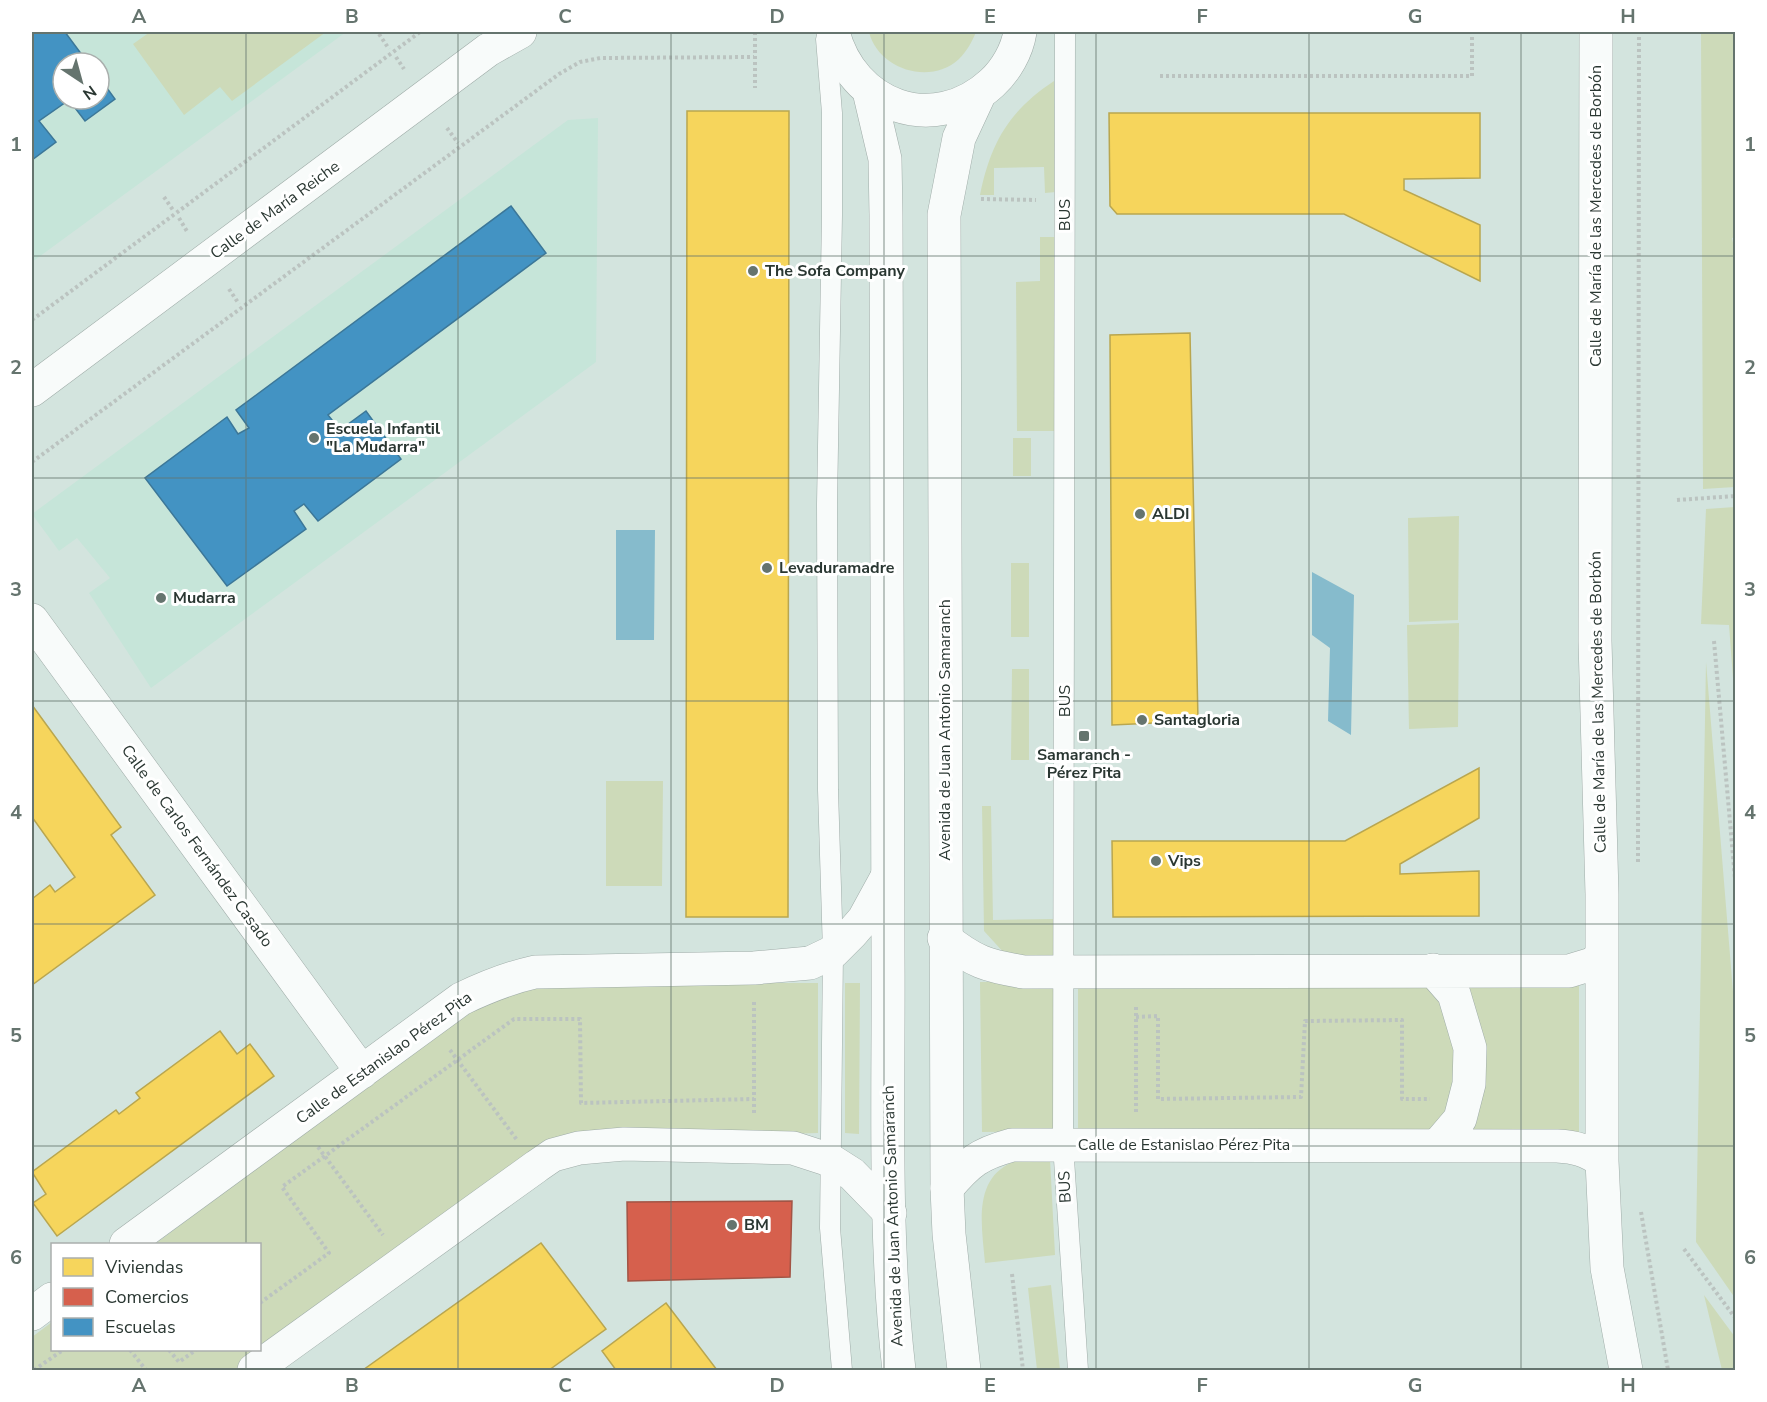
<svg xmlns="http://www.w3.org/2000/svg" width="1767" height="1402" font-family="'Nunito Sans',sans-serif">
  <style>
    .built { fill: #c6e5d9; fill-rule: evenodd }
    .green { fill: #cddab9 }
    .water { fill: #86bbcc }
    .homes { fill: #f6d55c; stroke: #b9a64f; stroke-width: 1.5 }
    .shops { fill: #d6604d; stroke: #a25445; stroke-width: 1.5 }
    .schools { fill: #4393c3; stroke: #3c7798; stroke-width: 1.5 }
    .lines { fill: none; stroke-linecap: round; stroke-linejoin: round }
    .service-casing { stroke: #9faca8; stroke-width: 21 }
    .minor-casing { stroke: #9faca8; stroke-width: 34 }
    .tertiary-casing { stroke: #9faca8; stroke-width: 34 }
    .path { stroke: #bbc3c0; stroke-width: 4; stroke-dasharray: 3 3; stroke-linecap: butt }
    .service { stroke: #f8fbfa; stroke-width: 20 }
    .minor { stroke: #f8fbfa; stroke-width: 33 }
    .tertiary { stroke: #f8fbfa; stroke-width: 33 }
    .grid { fill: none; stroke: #65746e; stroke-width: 1.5; stroke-opacity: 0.55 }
    .poi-dot { fill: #65746e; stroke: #fff; stroke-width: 2 }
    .labels { text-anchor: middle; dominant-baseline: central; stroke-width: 6; stroke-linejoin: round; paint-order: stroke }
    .street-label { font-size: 16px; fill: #2a3732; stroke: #fff }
    .poi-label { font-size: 16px; font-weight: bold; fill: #2a3732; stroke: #fff; text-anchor: start }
    .neatline { fill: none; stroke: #65746e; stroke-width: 2 }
    .grid-label { font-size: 20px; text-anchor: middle; font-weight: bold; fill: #65746e }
  </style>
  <rect width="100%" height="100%" fill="#d3e4de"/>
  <path class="built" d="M32,32H346L32,262ZM63,63H99V99H63Z
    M598,118L596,362L151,688L89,593L110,578L77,538L59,551L32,514L568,120Z"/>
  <path class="green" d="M150,32H326L232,101L220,87L184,115L133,44Z
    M869,32H976C972,42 967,51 959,59C930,86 878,69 869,32Z
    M1701,32H1736V237L1732,238L1736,257L1735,487L1703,489Z
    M1054,81L1056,192L1045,193L1044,167L994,168V195H980C991,142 1009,111 1054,81Z
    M1040,237H1056L1057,431H1017L1016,282L1040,281Z
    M1013,438H1031V476H1013Z
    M1735,507H1736L1735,705L1729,625L1701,624L1706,509Z
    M1459,516L1458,620L1409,622L1408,518Z
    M1011,563H1029V637H1011Z
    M1459,623L1458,727L1409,729L1407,625Z
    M1706,662L1735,1016V1298L1696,1242Z
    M1012,669H1029V760H1011Z
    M606,781H663L662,886H606Z
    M982,806H991L993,920L1053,919V961L1005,954L984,931Z
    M1053,981L1055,1131L982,1132L980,982Z
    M1579,981V1133L1078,1135V983Z
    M554,983H818V1133L560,1141L239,1370H32V1337L52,1322V1350H260V1244H155L479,1003Z
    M845,983H860L859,1134L845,1133Z
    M1050,1159L1055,1255L985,1263C982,1227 972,1179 1013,1162C1023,1158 1039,1160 1050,1159Z
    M1051,1285L1060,1370H1037L1028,1288Z
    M1704,1295L1735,1337V1370H1722Z"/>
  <path class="water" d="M616,530H655L654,640H616Z
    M1312,572L1354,595L1351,735L1328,721L1330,648L1312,635Z"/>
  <path class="homes" d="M687,111H789L788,917H686Z
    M1109,113H1480V178L1404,179V190L1480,225V281L1344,214H1117L1110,206Z
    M1190,333L1198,721L1112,725L1110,335Z
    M32,705L121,827L111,835L155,895L32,985V899L50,885L55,892L75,877L32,817Z
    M1479,768V818L1400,864V874L1479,871V916L1113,917L1112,841H1345Z
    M220,1031L237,1054L250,1044L274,1076L57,1236L33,1203L46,1194L32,1172L116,1110L119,1114L140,1098L136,1093Z
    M541,1243L606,1329L549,1370H363Z
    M666,1303L717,1370H616L602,1351Z"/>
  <path class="shops" d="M792,1201L790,1277L628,1281L627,1202Z"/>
  <path class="schools" d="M32,32H65L88,63H63V99H99V77L115,99L85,121L69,100L39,121L56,142L32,160Z
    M511,206L546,253L328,415L340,430L366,411L401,459L318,521L304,504L294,511L306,529L227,586L145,478L227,417L238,434L249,428L236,410Z"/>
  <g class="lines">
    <g class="service-casing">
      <path id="service" d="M1065,32L1063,1144L1078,1370
        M826,39L832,113V215L827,504L828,790L833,952L830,1228L842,1370"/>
    </g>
    <g class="minor-casing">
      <path id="minor" d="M1596,32L1595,641L1602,894V1161L1607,1268L1626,1370
        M32,390L488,50L520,32
        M32,620L362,1072
        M944,938C974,962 987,966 1024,972L1569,971L1592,964L1601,957
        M1433,970L1454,994L1470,1048L1469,1084L1460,1119L1437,1146
        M947,1188C969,1162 979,1154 1012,1145L1557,1146C1575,1147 1587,1150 1602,1161
        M126,1244L461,999C486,987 508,978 535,972L754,968L810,963L833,952L852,933L864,919L887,877
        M32,1314L52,1299
        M254,1370L537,1166L553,1155L579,1148L624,1144L793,1148L830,1160L852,1174L890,1213"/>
    </g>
    <g class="tertiary-casing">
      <path id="tertiary" d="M833,32C852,106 933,137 992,83C1006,70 1017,51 1020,32
        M869,91L885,159L886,215C886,461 886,707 888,953C889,1091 883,1232 899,1370
        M964,1370L949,1234L947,1188L944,215L959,138L979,95"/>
    </g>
    <path class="path" d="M755,32V88
      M379,34L389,49
      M396,57L404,69
      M1160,76H1472V32
      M447,128L458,143
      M164,197L173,210
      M981,199L1036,200
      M179,218L188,233
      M229,289L239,304
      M32,320L420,32
      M32,462L559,74L580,62L600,58L754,57
      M1677,500L1736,496
      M1714,641L1736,890
      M1638,862L1639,32
      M1136,1017L1158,1016V1099L1301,1097L1305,1021L1402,1020V1099H1430
      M450,1050L517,1140
      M1136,1112V1006
      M754,1113V1000
      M318,1147L383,1235
      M1641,1212L1668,1370
      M1684,1249L1736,1319
      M1012,1274L1023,1370
      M260,1303L329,1253L282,1187L514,1019H580L581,1103L754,1099
      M130,1350L146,1370
      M169,1350L179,1362L196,1350
      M34,1370L63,1350"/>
    <use href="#service" class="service"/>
    <use href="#minor" class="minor"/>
    <use href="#tertiary" class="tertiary"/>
  </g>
  <path class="grid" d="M246,32V1244M458,32V1370M671,32V1370M884,32V1370M1096,32V1370M1309,32V1370M1521,32V1370M32,256H1736M32,478H1736M32,701H1736M32,924H1736M32,1146H1736M246,1350V1370"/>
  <g class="poi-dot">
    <circle cx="753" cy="271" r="6"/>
    <circle cx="314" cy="438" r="6"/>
    <circle cx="1140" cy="514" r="6"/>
    <circle cx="767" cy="568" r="6"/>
    <circle cx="161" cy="598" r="6"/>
    <circle cx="1142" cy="720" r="6"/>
    <rect x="1078" y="730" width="12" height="12" rx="3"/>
    <circle cx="1156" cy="861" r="6"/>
    <circle cx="732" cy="1225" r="6"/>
  </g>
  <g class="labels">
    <g class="street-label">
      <text transform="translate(275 210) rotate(-36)">Calle de María Reiche</text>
      <text transform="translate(1065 215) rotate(-90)">BUS</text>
      <text transform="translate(1596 216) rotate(-90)">Calle de María de las Mercedes de Borbón</text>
      <text transform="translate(1065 701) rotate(-90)">BUS</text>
      <text transform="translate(1598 702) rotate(-91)">Calle de María de las Mercedes de Borbón</text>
      <text transform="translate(945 730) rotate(-90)">Avenida de Juan Antonio Samaranch</text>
      <text transform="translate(197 846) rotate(54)">Calle de Carlos Fernández Casado</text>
      <text transform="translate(384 1058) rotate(-36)">Calle de Estanislao Pérez Pita</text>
      <text x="1184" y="1145">Calle de Estanislao Pérez Pita</text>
      <text transform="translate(1065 1187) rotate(-93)">BUS</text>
      <text transform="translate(893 1216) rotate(-92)">Avenida de Juan Antonio Samaranch</text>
    </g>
    <g class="poi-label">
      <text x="765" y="271">The Sofa Company</text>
      <text x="326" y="429">Escuela Infantil<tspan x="326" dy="18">"La Mudarra"</tspan></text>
      <text x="1152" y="514">ALDI</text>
      <text x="779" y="568">Levaduramadre</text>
      <text x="173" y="598">Mudarra</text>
      <text x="1154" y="720">Santagloria</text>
      <text x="1084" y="755" text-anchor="middle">Samaranch -<tspan x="1084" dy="18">Pérez Pita</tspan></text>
      <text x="1168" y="861">Vips</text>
      <text x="744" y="1225">BM</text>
    </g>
  </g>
  <rect width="1767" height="1402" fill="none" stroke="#ffffff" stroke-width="66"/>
  <rect x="51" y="1243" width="210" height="108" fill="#ffffff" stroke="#aaafad" stroke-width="1.5"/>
  <rect x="63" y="1258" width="30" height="18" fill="#f6d55c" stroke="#aaafad" stroke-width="1.5"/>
  <text x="105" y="1273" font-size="18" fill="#2a3732">Viviendas</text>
  <rect x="63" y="1288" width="30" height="18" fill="#d6604d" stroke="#aaafad" stroke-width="1.5"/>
  <text x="105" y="1303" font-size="18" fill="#2a3732">Comercios</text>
  <rect x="63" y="1318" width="30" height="18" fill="#4393c3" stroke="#aaafad" stroke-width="1.5"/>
  <text x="105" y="1333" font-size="18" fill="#2a3732">Escuelas</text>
  <g transform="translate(81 81) rotate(144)"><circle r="28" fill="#ffffff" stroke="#aaafad" stroke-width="1.5"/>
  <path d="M0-4.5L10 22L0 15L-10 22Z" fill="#65746e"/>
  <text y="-9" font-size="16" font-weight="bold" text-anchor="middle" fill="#2a3732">N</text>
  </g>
  <rect x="33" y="33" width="1701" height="1336" class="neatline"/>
  <g class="grid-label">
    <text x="139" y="23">A</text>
    <text x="352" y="23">B</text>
    <text x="565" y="23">C</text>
    <text x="777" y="23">D</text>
    <text x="990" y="23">E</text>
    <text x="1202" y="23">F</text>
    <text x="1415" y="23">G</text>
    <text x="1628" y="23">H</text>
    <text x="16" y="151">1</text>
    <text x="1750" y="151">1</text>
    <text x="16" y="374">2</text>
    <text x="1750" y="374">2</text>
    <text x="16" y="596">3</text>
    <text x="1750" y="596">3</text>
    <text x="16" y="819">4</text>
    <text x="1750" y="819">4</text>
    <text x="16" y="1042">5</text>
    <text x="1750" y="1042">5</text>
    <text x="16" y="1264">6</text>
    <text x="1750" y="1264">6</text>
    <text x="139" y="1392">A</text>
    <text x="352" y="1392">B</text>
    <text x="565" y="1392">C</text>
    <text x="777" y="1392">D</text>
    <text x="990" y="1392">E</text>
    <text x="1202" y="1392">F</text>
    <text x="1415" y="1392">G</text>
    <text x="1628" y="1392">H</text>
  </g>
</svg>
